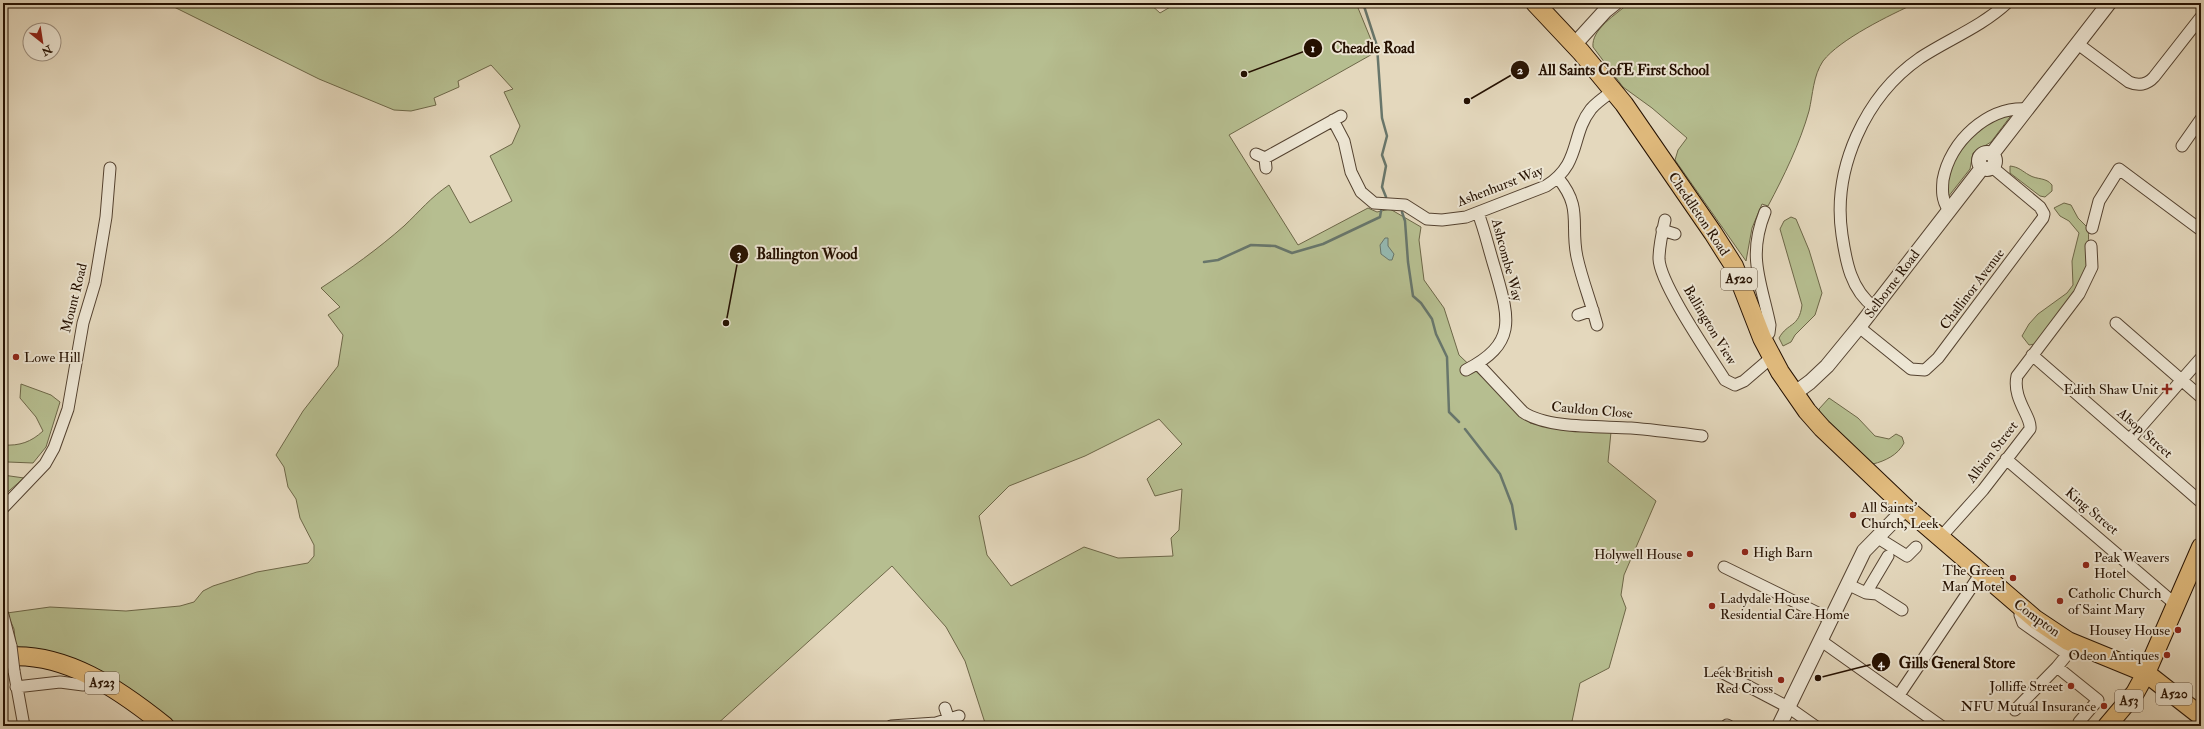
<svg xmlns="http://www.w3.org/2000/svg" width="2204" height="729" font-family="'IM FELL Double Pica',serif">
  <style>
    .green { fill: #b6be90; stroke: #6d6748; fill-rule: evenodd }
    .water { fill: #95bab2; stroke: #68766b }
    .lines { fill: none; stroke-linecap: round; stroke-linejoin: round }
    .stream { stroke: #68766b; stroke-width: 2.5 }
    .minor-casing { stroke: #544230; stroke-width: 13 }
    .tertiary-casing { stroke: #544230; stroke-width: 16 }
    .trunk-casing { stroke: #241001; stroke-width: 20 }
    .minor { stroke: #ede6d4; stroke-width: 11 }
    .tertiary { stroke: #ede6d4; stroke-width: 14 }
    .trunk { stroke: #e2bc7e; stroke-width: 18 }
    .minor-bridge-casing { stroke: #544230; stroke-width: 13; stroke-linecap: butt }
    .minor-bridge { stroke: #ede6d4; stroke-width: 11 }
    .poi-dot { fill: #8f2418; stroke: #ede6d4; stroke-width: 1.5 }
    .labels { text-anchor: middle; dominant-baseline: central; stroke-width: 4; stroke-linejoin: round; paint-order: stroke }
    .shield { fill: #ede6d4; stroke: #605040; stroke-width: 1 }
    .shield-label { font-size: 13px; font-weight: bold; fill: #241001 }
    .street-label { font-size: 14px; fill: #241001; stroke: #ede6d4 }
    .poi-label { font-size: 14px; fill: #241001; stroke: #ede6d4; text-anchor: end }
    .leader { fill: none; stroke: #241001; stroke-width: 1.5 }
    .callout-dot { fill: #241001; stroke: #ede6d4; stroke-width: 1.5 }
    .mark-label { font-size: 12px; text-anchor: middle; font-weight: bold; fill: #fff }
    .callout-label { font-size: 15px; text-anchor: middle; font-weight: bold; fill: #241001; stroke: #ede6d4; stroke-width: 4; stroke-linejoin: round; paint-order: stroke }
  </style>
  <rect width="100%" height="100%" fill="#e4d8bd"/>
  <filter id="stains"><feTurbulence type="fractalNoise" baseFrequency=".005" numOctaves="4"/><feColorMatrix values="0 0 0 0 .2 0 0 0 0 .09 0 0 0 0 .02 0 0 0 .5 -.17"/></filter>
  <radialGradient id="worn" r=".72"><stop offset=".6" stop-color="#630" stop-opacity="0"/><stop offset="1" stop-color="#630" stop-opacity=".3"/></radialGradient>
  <path class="green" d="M166,3H1149L1160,13L1177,3H1356L1376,52L1229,135L1298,245L1368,208L1377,212L1390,209L1421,227L1419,240L1424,280L1444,308L1459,355L1530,423L1557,428L1611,432L1608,462L1656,501L1624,575L1621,595L1626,608L1609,668L1580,683L1571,726H986L965,661L946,627L892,566L715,726H177L143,700L16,648L14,629L7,613L50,607L126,611L180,606L194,602L203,591L213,586L257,572L308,563L314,556V545L300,518L296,499L288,487L284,467L276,455L303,411L338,366L343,335L328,315L340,307L321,288C350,269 378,249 404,226C420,211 430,198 449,185L470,223L512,201L490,156L512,144L520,126L504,92L513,89L491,65L458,81L459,87L434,98L436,105L411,111L394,110L319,79ZM1159,419L1182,444L1147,479L1155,496L1182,489L1179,530L1171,538L1173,556L1118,558L1084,547L1011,586L987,555L979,516L1009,486L1085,456Z
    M1629,3H1916C1890,15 1840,39 1823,61C1813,76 1813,94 1809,111C1800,143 1784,176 1768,206L1762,204L1752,228L1746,261L1675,160L1678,150L1687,138L1652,108L1623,87L1593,47C1591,29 1617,14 1629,3Z
    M2013,113L1991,142L1973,153L1970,169L1948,197C1945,174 1958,140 1979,128C1989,122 2001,118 2013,113Z
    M2010,166C2019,167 2022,171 2029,175C2037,180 2046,177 2052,185V191L2045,197L2040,196L2010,173Z
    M2064,203L2071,205L2078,218L2089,229C2087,242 2092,261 2088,272C2081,294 2050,326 2035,344L2029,345L2022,336L2029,324L2038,314L2067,293L2073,285L2072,261L2079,233L2069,221L2060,216L2054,208Z
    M1791,217L1796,219L1809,250L1822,293L1815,315L1795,335L1791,342L1783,346L1779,338C1788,322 1799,328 1802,305L1780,229L1784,221Z
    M21,384L51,395L60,402L46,447L33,463L8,462L3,460V445C20,446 31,442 43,431L36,417L20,398Z
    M1829,398L1858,418L1875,436L1889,439L1896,434L1902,437L1904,443C1898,455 1885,461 1873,464L1820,414L1819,409Z
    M3,475L24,478L3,496Z"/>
  <path class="water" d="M1385,238H1388V246L1394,254L1392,260H1389L1381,254L1380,245Z"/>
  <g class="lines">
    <path class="stream" d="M1363,3L1377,46L1382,118L1387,136L1382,155L1386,166L1382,187L1386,197
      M1402,212L1405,221L1408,262L1413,296L1421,303L1432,319L1436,334L1447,357L1449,412L1459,422
      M1204,262L1218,260L1251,245L1275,246L1292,253L1323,244L1380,217L1381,211
      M1465,429L1500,474L1512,505L1516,529"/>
    <g class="minor-casing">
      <path id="minor" d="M2078,44L2129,82C2138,86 2147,85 2154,77L2201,17
        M1333,120L1344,141L1351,172L1361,192L1374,203L1405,205L1427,219L1442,220L1466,217L1546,186C1582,163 1570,136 1591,109C1597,102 1606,96 1613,91
        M2182,146L2201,119
        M1256,154L1265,158L1266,168
        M1265,158L1341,116
        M1558,178C1583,208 1570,224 1577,257C1582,280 1591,302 1597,325
        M1948,209C1942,200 1942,191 1943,180C1950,141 1988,106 2028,109
        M1665,220C1662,233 1659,246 1659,259C1660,284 1710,356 1725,380L1735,385L1744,381L1772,357
        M2092,228L2099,201L2119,169L2201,230
        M1662,230L1675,234
        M1874,307C1851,290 1846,262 1842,235C1832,169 1865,96 1920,58C1949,39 1981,27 2007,3
        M1578,315L1593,310
        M2116,323L2201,397
        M1859,327L1911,369L1925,370L1938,358L2043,218L2044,214L2040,207L1992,167
        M1763,341L1769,333L1770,325C1761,281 1747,257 1765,212
        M2032,355L2201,502
        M1478,364L1523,412C1547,429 1601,426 1631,428C1655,430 1678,433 1702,436
        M1466,370C1518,343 1509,318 1495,269C1489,250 1485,231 1478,213
        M2130,439L2201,358
        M2006,459L2175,604
        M3,508L45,464L54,448L68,409L83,323L95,283L106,217L110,168
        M1878,538L1907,556L1916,547
        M1940,538L1983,490L2030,429C2032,417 2012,399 2017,376L2079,294L2092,267L2091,246
        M1724,567L1830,619
        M1847,584L1866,593L1877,594L1902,610
        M1866,593L1888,556
        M3,615L11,646
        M1820,640L1941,726
        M2057,667L2098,700L2079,722
        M14,671L24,726
        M1723,673L1788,707L1815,726
        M16,687L60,682L83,685L96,679
        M1899,695L1981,573
        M945,708L949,720
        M2015,710L2057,667L2066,656L2064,652L2023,623L2020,615L2024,610
        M1727,725L1729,726
        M891,726L936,723L959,716"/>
    </g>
    <g class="tertiary-casing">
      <path id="tertiary" d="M1574,45L1605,11L1615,3
        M1979 161a8 8 0 1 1 16 0a8 8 0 1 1-16 0Z
        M1992,154L2109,3
        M1795,393L1810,382L1827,366L1859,327L1982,168
        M1779,726L1864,551L1906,508"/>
    </g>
    <g class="trunk-casing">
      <path id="trunk" d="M1535,3L1581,52L1624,104L1713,233L1734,266L1762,338L1780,372L1807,411L1822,428L1906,508L2035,619L2068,641L2146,673L2201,716
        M3,657C64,650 120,690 165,726
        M2107,726L2135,693L2146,673L2201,547"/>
    </g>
    <use href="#minor" class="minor"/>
    <use href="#tertiary" class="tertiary"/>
    <use href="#trunk" class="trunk"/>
    <g class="minor-bridge-casing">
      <path id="minor-bridge" d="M11,646L14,671"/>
    </g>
    <use href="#minor-bridge" class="minor-bridge"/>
  </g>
  <g class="poi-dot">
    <circle cx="16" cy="357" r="4"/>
    <path d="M2165 383h4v4h4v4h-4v4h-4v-4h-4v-4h4z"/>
    <circle cx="1853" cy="515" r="4"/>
    <circle cx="1745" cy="552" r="4"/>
    <circle cx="1690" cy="554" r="4"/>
    <circle cx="2086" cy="565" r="4"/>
    <circle cx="2013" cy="578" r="4"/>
    <circle cx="2060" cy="601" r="4"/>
    <circle cx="1712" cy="606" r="4"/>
    <circle cx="2178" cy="630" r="4"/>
    <circle cx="2167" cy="655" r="4"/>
    <circle cx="1781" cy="680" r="4"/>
    <circle cx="2071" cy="686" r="4"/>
    <circle cx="2104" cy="706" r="4"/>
  </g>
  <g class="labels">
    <g class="shield">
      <rect x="1721" y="268" width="36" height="22" rx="3"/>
      <rect x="85" y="672" width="34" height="22" rx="3"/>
      <rect x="2156" y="683" width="36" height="22" rx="3"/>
      <rect x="2115" y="690" width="28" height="22" rx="3"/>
    </g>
    <g class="shield-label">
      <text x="1739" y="279">A520</text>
      <text x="102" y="683">A523</text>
      <text x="2174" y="694">A520</text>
      <text x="2129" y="701">A53</text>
    </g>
    <g class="street-label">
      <text transform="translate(1500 186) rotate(-21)">Ashenhurst Way</text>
      <text transform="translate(1699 214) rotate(56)">Cheddleton Road</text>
      <text transform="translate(1507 260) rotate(75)">Ashcombe Way</text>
      <text transform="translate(1892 284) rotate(-53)">Selborne Road</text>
      <text transform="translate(1972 289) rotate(-53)">Challinor Avenue</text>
      <text transform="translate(74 298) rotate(-76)">Mount Road</text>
      <text transform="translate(1710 325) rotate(59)">Ballington View</text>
      <text transform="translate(1592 410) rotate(5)">Cauldon Close</text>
      <text transform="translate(2145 433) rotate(41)">Alsop Street</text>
      <text transform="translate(1992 452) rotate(-52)">Albion Street</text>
      <text transform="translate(2092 511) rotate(40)">King Street</text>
      <text transform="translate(2037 618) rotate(36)">Compton</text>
    </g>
    <g class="poi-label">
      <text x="24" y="357" text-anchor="start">Lowe Hill</text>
      <text x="2158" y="389">Edith Shaw Unit</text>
      <text x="1861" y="507" text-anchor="start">All Saints'<tspan x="1861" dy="16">Church, Leek</tspan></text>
      <text x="1753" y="552" text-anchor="start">High Barn</text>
      <text x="1682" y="554">Holywell House</text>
      <text x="2094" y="557" text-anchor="start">Peak Weavers<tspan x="2094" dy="16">Hotel</tspan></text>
      <text x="2005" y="570">The Green<tspan x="2005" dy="16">Man Motel</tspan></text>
      <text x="2068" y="593" text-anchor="start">Catholic Church<tspan x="2068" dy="16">of Saint Mary</tspan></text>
      <text x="1720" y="598" text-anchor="start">Ladydale House<tspan x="1720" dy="16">Residential Care Home</tspan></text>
      <text x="2170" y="630">Housey House</text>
      <text x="2159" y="655">Odeon Antiques</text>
      <text x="1773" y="672">Leek British<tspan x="1773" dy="16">Red Cross</tspan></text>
      <text x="2063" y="686">Jolliffe Street</text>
      <text x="2096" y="706">NFU Mutual Insurance</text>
    </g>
  </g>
  <path class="leader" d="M1244 74L1313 48M1467 101L1520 70M726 323L739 254M1818 678L1881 662"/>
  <g class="callout-dot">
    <circle cx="1244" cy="74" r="4"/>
    <circle cx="1467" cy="101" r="4"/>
    <circle cx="726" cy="323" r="4"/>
    <circle cx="1818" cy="678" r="4"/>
    <circle cx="1313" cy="48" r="10"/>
    <circle cx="1520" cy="70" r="10"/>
    <circle cx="739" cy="254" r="10"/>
    <circle cx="1881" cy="662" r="10"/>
  </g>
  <g class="mark-label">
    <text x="1313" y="52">1</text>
    <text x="1520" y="74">2</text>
    <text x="739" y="258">3</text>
    <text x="1881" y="667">4</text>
  </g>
  <g class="callout-label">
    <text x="1373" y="53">Cheadle Road</text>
    <text x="1624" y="75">All Saints CofE First School</text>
    <text x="807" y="259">Ballington Wood</text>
    <text x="1957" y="668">Gills General Store</text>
  </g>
  <rect width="2204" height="729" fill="none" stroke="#e4d8bd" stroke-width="16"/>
  <rect x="4" y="4" width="2196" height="721" fill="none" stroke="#241001" stroke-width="2"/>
  <rect x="8" y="8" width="2188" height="713" fill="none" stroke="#241001"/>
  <g transform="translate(42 42) rotate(150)"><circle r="19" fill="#ede6d4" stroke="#9d9080"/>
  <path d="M0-3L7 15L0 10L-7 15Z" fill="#8f2418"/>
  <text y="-6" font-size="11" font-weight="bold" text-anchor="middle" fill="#241001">N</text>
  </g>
  <rect width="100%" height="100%" filter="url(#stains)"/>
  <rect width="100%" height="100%" fill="url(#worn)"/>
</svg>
